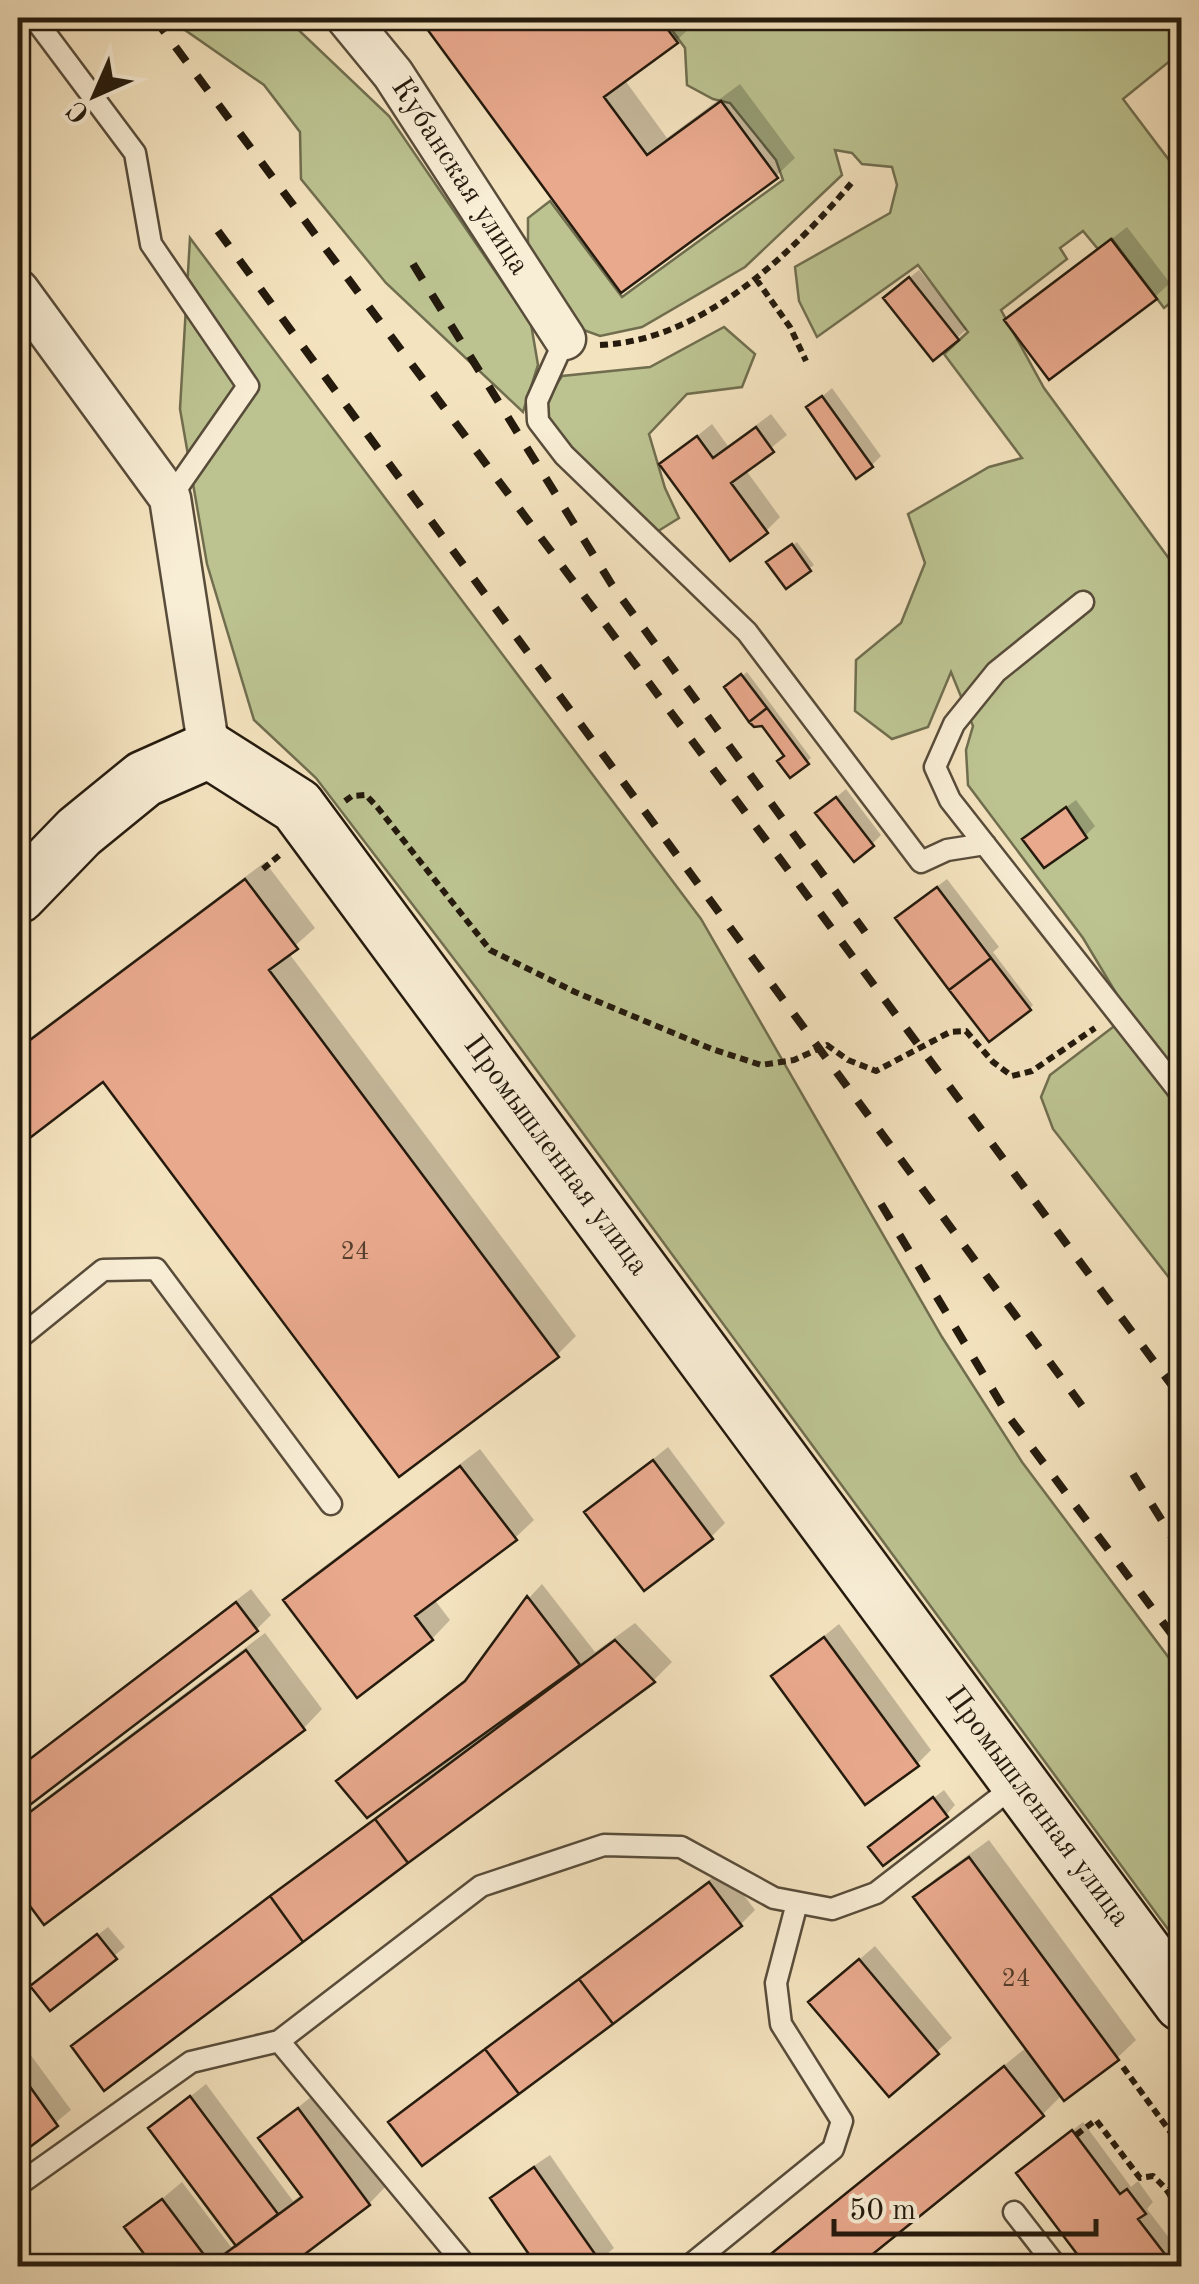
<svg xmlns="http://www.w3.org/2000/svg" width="1199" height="2284" font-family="'Old Standard TT',serif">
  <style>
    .green { fill: #bcc391; stroke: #706e4f; stroke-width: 2.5 }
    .shadow { fill: #0003 }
    .building { fill: #e9a98d; stroke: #241a0d; stroke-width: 2.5 }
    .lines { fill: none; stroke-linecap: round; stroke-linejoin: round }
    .service-casing { stroke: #584c3a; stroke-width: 25 }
    .minor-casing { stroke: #584c3a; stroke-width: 45 }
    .secondary-casing { stroke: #241a0d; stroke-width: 60 }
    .path { stroke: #241a0d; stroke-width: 6; stroke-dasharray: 8 5; stroke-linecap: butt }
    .service { stroke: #f8edd5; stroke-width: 20 }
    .minor { stroke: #f8edd5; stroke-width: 40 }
    .secondary { stroke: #f8edd5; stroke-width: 55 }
    .rail { stroke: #241a0d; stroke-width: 8; stroke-dasharray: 18 18; stroke-linecap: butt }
    .labels { text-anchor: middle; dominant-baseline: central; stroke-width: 9; stroke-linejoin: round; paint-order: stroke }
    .number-label { font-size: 25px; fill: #553e2d }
    .street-label { font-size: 30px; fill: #241a0d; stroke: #f8edd5 }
  </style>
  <rect width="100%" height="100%" fill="#f4e3bf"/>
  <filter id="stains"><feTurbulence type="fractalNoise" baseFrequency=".002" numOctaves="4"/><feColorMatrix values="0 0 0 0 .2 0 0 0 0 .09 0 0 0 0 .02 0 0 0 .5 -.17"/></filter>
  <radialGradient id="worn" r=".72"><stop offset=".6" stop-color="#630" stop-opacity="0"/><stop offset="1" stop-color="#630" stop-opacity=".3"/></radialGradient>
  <path class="green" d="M176,18H286L389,116L531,324L538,365L523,412L386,283L301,179L300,132L264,85L185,30Z
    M663,18H1181V52L1123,99L1181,176V294L1164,308L1112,239L1098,249L1083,231L1060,248L1067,259L1001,310L1044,388L1181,575V1067L1174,1069L1122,1003L1083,938L968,785L966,750L973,726L951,672L928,727L892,739L855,711L856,660L901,623L925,563L908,514L989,467L1022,458L944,354L968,332L918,265L817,337L799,301L795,267L890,213L897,185L892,167L862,164L852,153L835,150L842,175L745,267L642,327L600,336L567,324L528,265V218L550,201L622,297L783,180L776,160L730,103L713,99L687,85L685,48Z
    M190,238L701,919L942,1337L1022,1462L1181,1674V1947L480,993L316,778L254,720L207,564L180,409Z
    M724,327L755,354L742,387L687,394L649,434L665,488L679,518L655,533L544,423L542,406L562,376L650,367Z
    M1117,1024L1181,1106V1293L1053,1129L1041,1097L1050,1075Z"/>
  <path class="shadow" d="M422,18H691L695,23L676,41L624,79L667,138L740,84L795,158L776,176L622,289Z
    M1127,227L1170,283L1155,297L1007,320Z
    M919,270L967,329L957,338L896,289Z
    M832,388L881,456L872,465L809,408Z
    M771,414L787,435L745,469L780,517L766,531L662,464L712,424L728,446Z
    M797,542L814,565L786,585L774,559Z
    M747,672L811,758L790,775L787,755L763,724L727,688Z
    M846,789L881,835L872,844L828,804Z
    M1076,800L1095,826L1085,836L1035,830Z
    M265,862L315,928L288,952L576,1336L557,1355L104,1079L18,1144V1047Z
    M947,879L999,947L993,952L1033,1005L1029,1009L907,909Z
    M668,1447L725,1523L711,1537L587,1512Z
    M480,1449L534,1520L515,1538L434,1599L450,1620L432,1639L286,1600L305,1581Z
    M542,1584L595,1652L635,1623L672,1662L654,1680L408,1860L376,1817L417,1785L414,1781H339L473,1675L529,1598Z
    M251,1589L271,1615L257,1629L18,1811V1767Z
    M839,1624L931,1750L917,1764L774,1676Z
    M265,1633L322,1709L304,1728L45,1922L18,1886V1819Z
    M944,1790L955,1805L946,1815L881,1838Z
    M372,1820L404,1863L74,2046L88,2032Z
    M989,1840L1136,2040L1117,2058L1062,2095L1043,2114L854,2266H755L1027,2047L917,1898L935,1879Z
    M724,1869L755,1910L741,1924L391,2122L406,2108Z
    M108,1927L125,1947L50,2007L43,1977Z
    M875,1946L952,2038L889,2093L826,1988Z
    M30,2054L71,2110L18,2153V2063Z
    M206,2084L293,2201L303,2194L261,2138L318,2091L387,2185L369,2204L284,2266H156L127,2228L182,2182L231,2247L237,2243L151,2128Z
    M1083,2122L1131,2187L1138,2181L1153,2202L1147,2209L1182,2255V2266H1089L1019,2173Z
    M550,2155L614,2248L593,2266H540L493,2198L507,2184Z"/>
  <path class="building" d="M419,18H659L678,43L604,97L647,155L721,101L778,178L621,293Z
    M1111,239L1157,299L1049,380L1004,320Z
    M909,277L959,340L933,361L883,298Z
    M822,396L873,467L856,479L806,407Z
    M756,427L774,452L731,483L768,533L730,561L659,464L697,436L713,458Z
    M792,544L811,571L786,589L766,562Z
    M741,674L767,708L749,722L724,687Z
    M767,708L809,764L790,778L777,761L784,756L762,726L754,727L749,722Z
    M836,797L874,846L854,862L815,813Z
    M1066,807L1087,838L1044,868L1022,839Z
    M245,879L298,949L269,970L559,1357L399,1477L103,1082L18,1147V1049Z
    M937,887L991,958L949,990L895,918Z
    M991,958L1031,1010L989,1042L949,990Z
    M653,1460L713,1539L644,1591L584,1512Z
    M460,1466L517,1540L415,1616L433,1640L357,1698L283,1600Z
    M527,1596L580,1665L367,1818L336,1781L465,1681Z
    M236,1602L258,1631L18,1814V1768Z
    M824,1637L919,1766L865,1805L771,1676Z
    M615,1640L655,1682L408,1863L375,1819Z
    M246,1650L305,1730L44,1925L18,1890V1821Z
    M933,1797L948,1817L883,1866L868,1847Z
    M375,1819L408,1863L303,1942L270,1896Z
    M969,1857L1119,2060L1064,2101L913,1897Z
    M709,1882L742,1926L613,2024L579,1979Z
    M270,1896L303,1942L104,2091L71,2046Z
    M97,1934L117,1959L50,2011L30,1986Z
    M859,1959L939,2054L889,2097L808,2002Z
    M579,1979L613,2024L519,2094L485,2049Z
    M485,2049L519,2094L422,2166L388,2122Z
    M1004,2066L1044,2116L858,2266H756Z
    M18,2070L58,2126L18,2156Z
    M190,2096L278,2214L236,2246L148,2128Z
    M298,2108L370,2205L289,2266H153L124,2227L162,2199L211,2264L302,2197L258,2138Z
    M1072,2130L1120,2194L1127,2189L1146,2214L1138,2219L1174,2266H1086L1016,2173Z
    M534,2167L602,2264L598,2266H537L490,2198Z"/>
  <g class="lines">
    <g class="service-casing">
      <path id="service" d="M34,18L135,153L151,244L248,386L170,498
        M565,339L537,401L538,421L564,455L747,632L921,862L947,850L985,844
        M1083,602L996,672L954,724L935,767L950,800L1182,1095
        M18,1339L103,1270L156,1269L331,1504
        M279,2041L466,2266
        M18,2185L191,2062L279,2041L481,1886L604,1845L681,1847L774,1898L832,1909L876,1893L1017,1784
        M1014,2212L1056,2266
        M689,2266L833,2149L842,2121L781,2024L776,1983L797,1903"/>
    </g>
    <g class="minor-casing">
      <g id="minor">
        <path id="s1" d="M347,18L393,74L565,339"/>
        <path d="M18,290L170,498L209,750"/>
      </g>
    </g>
    <g class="secondary-casing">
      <g id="secondary">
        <path id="s2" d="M18,895L79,832L144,779L209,750L297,806L1182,2003"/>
      </g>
    </g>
    <path class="path" d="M756,279L790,327L806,361
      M600,345C702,341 792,254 854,180
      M345,801L352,796L366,795L378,808L490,950L575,992L712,1049L761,1065L794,1060L827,1045L848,1060L876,1071L950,1032L966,1031L993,1062L1012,1076L1032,1071L1095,1028
      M263,869L281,854
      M1123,2067L1182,2148
      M1076,2135L1096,2120L1140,2178L1153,2176C1168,2190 1179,2201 1171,2222L1182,2235
      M1169,2190L1182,2180"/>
    <use href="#service" class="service"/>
    <use href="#minor" class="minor"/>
    <use href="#secondary" class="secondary"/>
    <path class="rail" d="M154,18L1182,1399
      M218,231L1088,1414
      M413,264L612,585L865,932
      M881,1204L1009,1417L1182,1648
      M1133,1474L1182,1553"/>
  </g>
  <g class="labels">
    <g class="number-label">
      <text x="355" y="1252">24</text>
      <text x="1016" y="1979">24</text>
    </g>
    <g class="street-label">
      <text stroke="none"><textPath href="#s1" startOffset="195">Кубанская улица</textPath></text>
      <text stroke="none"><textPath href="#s2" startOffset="782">Промышленная улица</textPath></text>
      <text stroke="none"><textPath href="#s2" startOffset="1592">Промышленная улица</textPath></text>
    </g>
  </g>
  <rect width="1199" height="2284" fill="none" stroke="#f4e3bf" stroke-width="60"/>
  <rect x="20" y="20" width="1159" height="2244" fill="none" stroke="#241a0d" stroke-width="5"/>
  <rect x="30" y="30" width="1139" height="2224" fill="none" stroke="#241a0d" stroke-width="2.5"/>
  <g transform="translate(95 95) rotate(225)" stroke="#f8edd5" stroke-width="8" paint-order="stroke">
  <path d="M0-8L18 38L0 25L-18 38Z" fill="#241a0d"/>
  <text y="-15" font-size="28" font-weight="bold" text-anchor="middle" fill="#241a0d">С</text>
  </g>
  <path d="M834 2219v15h262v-15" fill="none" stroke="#241a0d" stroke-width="5"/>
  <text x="849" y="2219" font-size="30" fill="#241a0d" stroke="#f8edd5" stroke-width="8" paint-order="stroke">50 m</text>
  <rect width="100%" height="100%" filter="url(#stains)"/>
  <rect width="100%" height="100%" fill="url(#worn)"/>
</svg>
